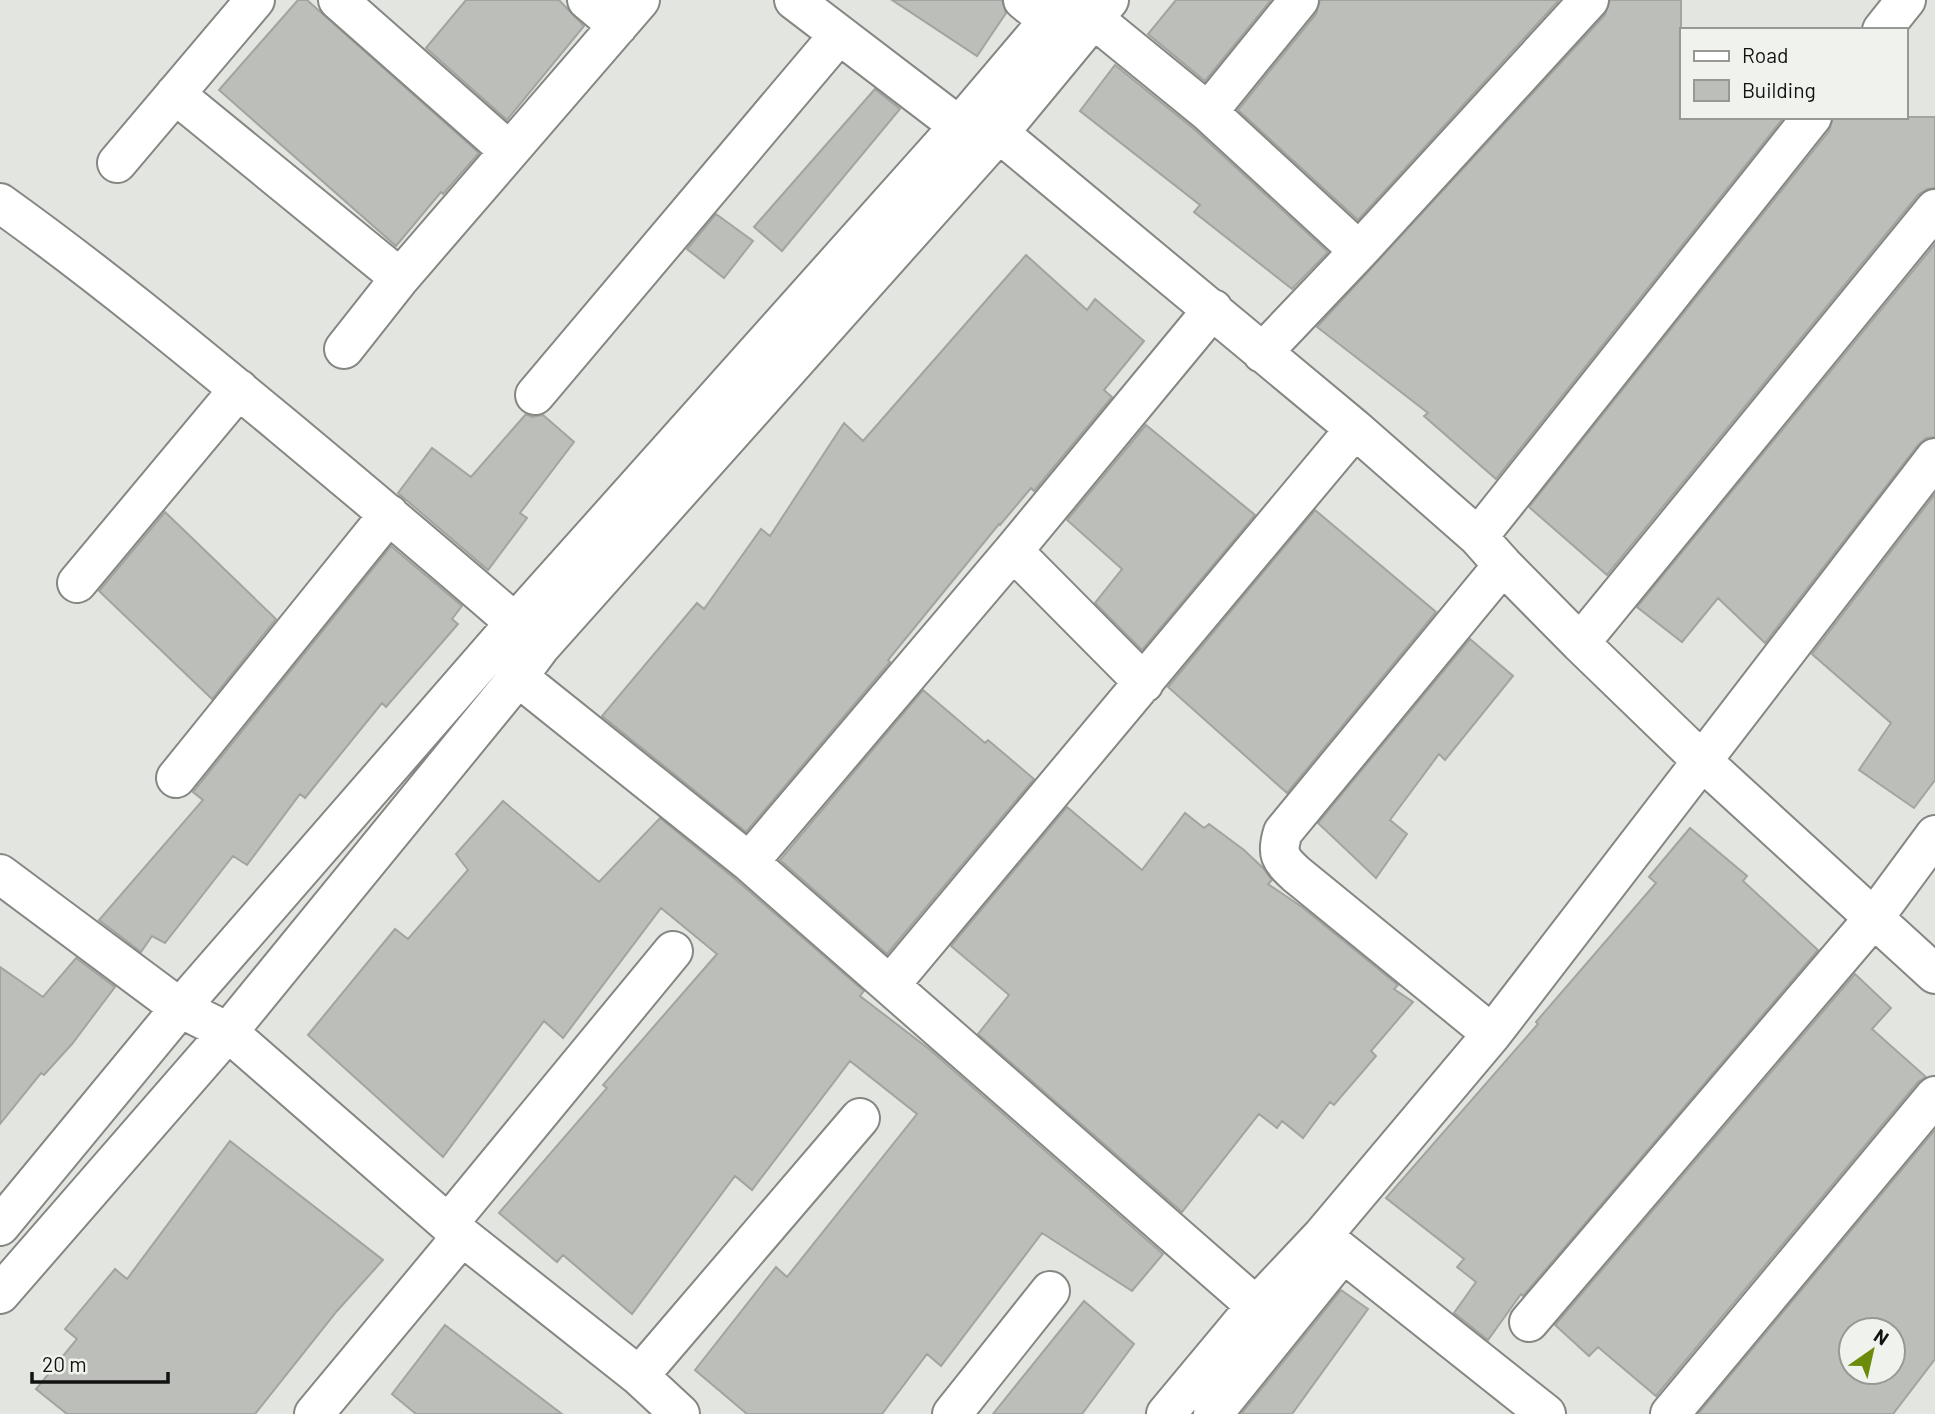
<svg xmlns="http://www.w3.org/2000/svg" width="1935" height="1414" font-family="Barlow,sans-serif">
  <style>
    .building { fill: #bcbeb9; stroke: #a2a49f; stroke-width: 2; fill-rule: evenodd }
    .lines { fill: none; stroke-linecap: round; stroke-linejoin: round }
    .minor-casing { stroke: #858783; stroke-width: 42 }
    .minor { stroke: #fff; stroke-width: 38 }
  </style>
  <rect width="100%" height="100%" fill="#e3e5e0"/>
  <path class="building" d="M298,0H307L479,153L443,194L441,192L396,246L219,90Z
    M466,0H559L584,26L507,120L426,48Z
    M892,0H1002L1006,13L977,56Z
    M1176,0H1271L1205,81L1148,34Z
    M1320,0H1559L1358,220L1238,110L1316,14Z
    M1610,0H1681V117H1784L1496,479L1424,416L1428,413L1317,327L1605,15Z
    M1115,65L1194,129L1328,252L1292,289L1194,212L1200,205L1080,111Z
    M875,89L900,109L782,251L754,227Z
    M1833,117H1935V188L1927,189L1918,195L1607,575L1529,507L1829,131Z
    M716,214L753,241L724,278L687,249Z
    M1935,244V437L1926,438L1918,445L1765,643L1718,598L1682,642L1637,607Z
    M1026,255L1087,310L1095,299L1144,341L1104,390L1112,397L1034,491L1031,488L1000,525L999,524L888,660L890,662L746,832L602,716L697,603L704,609L761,529L770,536L844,423L863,441Z
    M526,414L532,417L543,415L574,442L520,513L527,518L488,570L398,493L432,448L471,477Z
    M1146,425L1255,515L1142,650L1095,603L1122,569L1067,520Z
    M1935,494V780L1914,808L1859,770L1891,723L1812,654Z
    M1315,510L1436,612L1287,793L1168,687Z
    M165,512L276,619L212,699L99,591Z
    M391,546L462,606L452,619L458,624L386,707L382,703L305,798L300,794L247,865L233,856L165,943L152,936L141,952L99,920L203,800L193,792Z
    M1470,639L1513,676L1445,760L1439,754L1390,820L1407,834L1376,878L1318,823Z
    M923,690L985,743L988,740L1034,779L887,954L780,860Z
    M503,801L599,882L660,818L735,879L864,991L860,996L929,1049L1163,1254L1132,1291L1042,1233L941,1366L927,1354L882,1414H747L695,1370L776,1267L787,1277L917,1114L850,1061L752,1190L735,1176L632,1314L563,1255L557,1262L499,1213L607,1088L603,1085L717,954L661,908L563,1038L544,1021L443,1157L308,1035L395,929L408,939L468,870L456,854Z
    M1067,807L1142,870L1185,813L1204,828L1209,824L1244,850L1263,868L1272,880L1268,884L1302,907L1398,985L1394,989L1413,1002L1371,1051L1376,1056L1334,1105L1330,1102L1303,1138L1282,1121L1277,1128L1259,1114L1182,1212L978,1034L1009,995L951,946Z
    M1690,828L1747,876L1743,881L1818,950L1523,1296L1521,1294L1488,1340L1454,1313L1476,1282L1457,1267L1464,1259L1386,1198L1538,1024L1536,1022L1656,883L1649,877Z
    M76,958L115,987L72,1044L44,1075L41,1073L0,1124V967L43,997Z
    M1855,974L1891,1008L1872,1029L1926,1077L1918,1082L1656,1396L1598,1347L1589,1356L1555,1325Z
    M1935,1130V1359L1893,1414H1698ZM1851,1330H1893V1372H1851Z
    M230,1141L383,1260L337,1311L255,1414H67L36,1389L77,1339L65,1329L115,1269L127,1279Z
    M1341,1290L1368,1309L1292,1414H1241Z
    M1084,1301L1134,1344L1082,1414H993Z
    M445,1325L562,1414H416L392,1394Z"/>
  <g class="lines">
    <g class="minor-casing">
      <path id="minor" d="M338,0L509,151
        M587,0L618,26
        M794,0L959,126L999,133L1355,429L1478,537L1503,565L1580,643L1701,760L1935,974
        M1023,0L1070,38
        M1094,19L1208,112L1359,251
        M1882,30L1906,0
        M175,94L400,278
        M1208,112L1299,0
        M117,163L255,0
        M0,203C98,273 191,350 284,427C368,497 452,568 535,640
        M344,349L400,278L640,0
        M1262,353L1359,251L1589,0
        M535,395L838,36
        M1478,537L1812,117
        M1013,551L1144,683
        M77,583L239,389
        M1580,643L1935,209
        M518,677L749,862L1256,1306
        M176,778L389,514
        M749,862L1013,551L1213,309
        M0,874L180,1008L228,1032L462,1236L639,1376L680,1414
        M890,985L1355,429
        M1492,1034L1296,874C1280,859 1276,854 1283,832L1503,565
        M448,1224L673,951
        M0,1226L180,1008L515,623L959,126L1066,0
        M1322,1236L1546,1414
        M0,1294L228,1032L518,677L541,646L999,133L1109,0
        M1529,1322L1873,919L1935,835
        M639,1376L860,1118
        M314,1414L462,1236
        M952,1414L1050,1291
        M1166,1414L1256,1306L1322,1236L1492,1034L1935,458
        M1213,1414L1343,1253
        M1670,1414L1935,1096"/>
    </g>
    <use href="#minor" class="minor"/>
  </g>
  <rect x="1680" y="28" width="228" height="91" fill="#f0f2ed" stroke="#979995" stroke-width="2"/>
  <rect x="1694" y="51" width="35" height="10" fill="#ffffff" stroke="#979995" stroke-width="2"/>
  <text x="1742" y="63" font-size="21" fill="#121311">Road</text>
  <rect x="1694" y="80" width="35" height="21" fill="#bcbeb9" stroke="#979995" stroke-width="2"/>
  <text x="1742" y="98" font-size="21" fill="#121311">Building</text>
  <g transform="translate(1872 1351) rotate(34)"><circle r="33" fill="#f0f2ed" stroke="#979995" stroke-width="2"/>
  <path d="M0-5L12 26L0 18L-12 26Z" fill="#6c8b0a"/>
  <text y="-10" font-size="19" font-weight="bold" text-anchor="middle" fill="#121311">N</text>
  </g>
  <path d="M32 1372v10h136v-10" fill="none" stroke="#121311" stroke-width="3.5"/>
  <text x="42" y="1372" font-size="21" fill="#121311" stroke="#f0f2ed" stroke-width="5" paint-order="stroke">20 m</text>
</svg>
